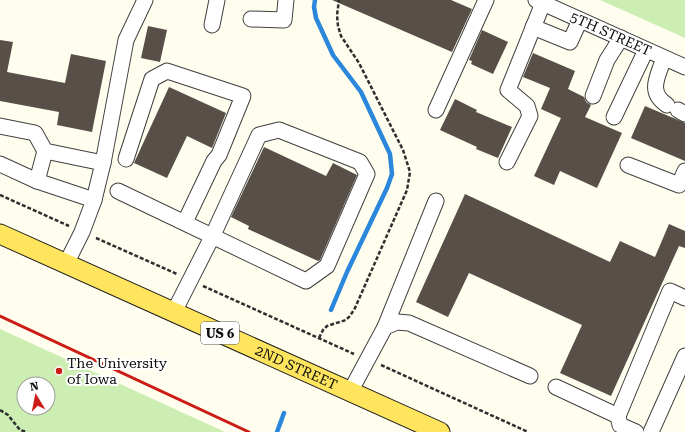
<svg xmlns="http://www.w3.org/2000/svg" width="685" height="432" font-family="'Roboto Serif',serif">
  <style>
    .green { fill: #cdeeb2; fill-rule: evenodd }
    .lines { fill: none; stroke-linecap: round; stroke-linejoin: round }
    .stream { stroke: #2b87db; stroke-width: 4.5 }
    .building { fill: #574f48 }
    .minor-casing { stroke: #404040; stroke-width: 17 }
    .major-casing { stroke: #1e1e1e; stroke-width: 21 }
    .path { stroke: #2f2f2f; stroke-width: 2.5; stroke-dasharray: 4 2; stroke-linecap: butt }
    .minor { stroke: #fff; stroke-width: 15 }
    .major { stroke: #ffe45d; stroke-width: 19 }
    .rail { stroke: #cc1c16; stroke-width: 3 }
    .poi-dot { fill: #cc1c16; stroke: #fff; stroke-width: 1.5 }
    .labels { text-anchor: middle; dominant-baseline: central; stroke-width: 4; stroke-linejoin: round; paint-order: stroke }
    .shield { fill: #fff; stroke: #565656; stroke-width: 1 }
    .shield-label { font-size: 13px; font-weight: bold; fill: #0d0d0d }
    .street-label { font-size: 14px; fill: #0d0d0d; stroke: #fff }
    .poi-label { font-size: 14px; fill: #0d0d0d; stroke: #fff; text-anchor: start }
  </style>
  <rect width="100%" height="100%" fill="#fffded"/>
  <path class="green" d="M600,0H685V38Z
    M0,329L225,432H0ZM24,384H48V408H24Z"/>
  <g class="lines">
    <path class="stream" d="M315,0L314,7L316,18L333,55L361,92L390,154L392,174L387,188L347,272L331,310
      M277,432L284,413"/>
  </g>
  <path class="building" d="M332,0H451L472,9L452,52Z
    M148,26L167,30L160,62L141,58Z
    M482,30L508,42L493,74L471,64L472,61L469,60Z
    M0,40L13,42L7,72L65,83L71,54L106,61L92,132L57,125L59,112L0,101Z
    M533,53L575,71L568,89L584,97L586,102L591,105L585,117L622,133L597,188L560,171L554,185L534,176L561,118L541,109L550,88L523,77Z
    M169,87L226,113L212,148L187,136L167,178L134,163Z
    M455,99L477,110L476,112L512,127L498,158L476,149L477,147L440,130Z
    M645,106L685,123V161L631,138Z
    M264,147L326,176L333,163L357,175L320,260L318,261L248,229L249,226L231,217Z
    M465,194L610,262L620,241L655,257L669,224L685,231V248L679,246L611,396L560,373L582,325L469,273L448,317L416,302Z"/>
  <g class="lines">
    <g class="minor-casing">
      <g id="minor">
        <path id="s1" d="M536,0L685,67"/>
        <path d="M251,19L284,20L286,0"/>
        <path d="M212,25L217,0"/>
        <path d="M533,27L570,42L580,20"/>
        <path d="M664,58C658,76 647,92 667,105"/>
        <path d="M593,96L607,60L621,38"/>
        <path d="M436,110L486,0"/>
        <path d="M678,110L685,114"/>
        <path d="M614,117L646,50"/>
        <path d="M0,126L35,133L45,151L103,163"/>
        <path d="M126,159L152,79L167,71L243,96L219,155L214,161L185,222"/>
        <path d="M507,162L530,116L527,106L508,90L543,3"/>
        <path d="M0,164L37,181L94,200"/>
        <path d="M628,165L679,185L685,171"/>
        <path d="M37,181L45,151"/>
        <path d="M118,191L306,281L327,266L367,174L360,162L279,130L259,135L213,235L174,312"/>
        <path d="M66,264L82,232L94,200L103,163L126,40L145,0"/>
        <path d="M385,327L436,201"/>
        <path d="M556,387L618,416L670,291L685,298"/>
        <path d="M350,392L385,327L397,322L409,323L530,376"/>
        <path d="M618,416L620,425L636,432"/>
        <path d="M651,432L685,356"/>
      </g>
    </g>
    <g class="major-casing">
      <g id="major">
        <path id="s2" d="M0,234L440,432"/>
      </g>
    </g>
    <path class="path" d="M0,195L69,226
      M96,238L177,274
      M203,286L354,354
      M319,338L323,330L327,326L346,320L350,316L355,308L407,190L410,172L403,150L359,63L341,36L338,26L337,15L339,0
      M381,365L528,432
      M0,410L8,415L20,430L27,432"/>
    <use href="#minor" class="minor"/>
    <use href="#major" class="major"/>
    <path class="rail" d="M0,316L249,432"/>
  </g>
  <circle class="poi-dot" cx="59" cy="371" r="4"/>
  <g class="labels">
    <rect class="shield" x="201" y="322" width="38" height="22" rx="3"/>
    <g class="shield-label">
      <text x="220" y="333">US 6</text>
    </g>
    <g class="street-label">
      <text stroke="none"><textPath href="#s1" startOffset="82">5TH STREET</textPath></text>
      <text stroke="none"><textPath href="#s2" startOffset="325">2ND STREET</textPath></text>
    </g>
    <g class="poi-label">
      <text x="67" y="363">The University<tspan x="67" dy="16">of Iowa</tspan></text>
    </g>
  </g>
  <g transform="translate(36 396) rotate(350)"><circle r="19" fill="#ffffff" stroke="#9e9e9e"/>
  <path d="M0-3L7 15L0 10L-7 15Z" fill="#cc1c16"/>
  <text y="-6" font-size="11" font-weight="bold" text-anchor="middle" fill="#0d0d0d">N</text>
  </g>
</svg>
